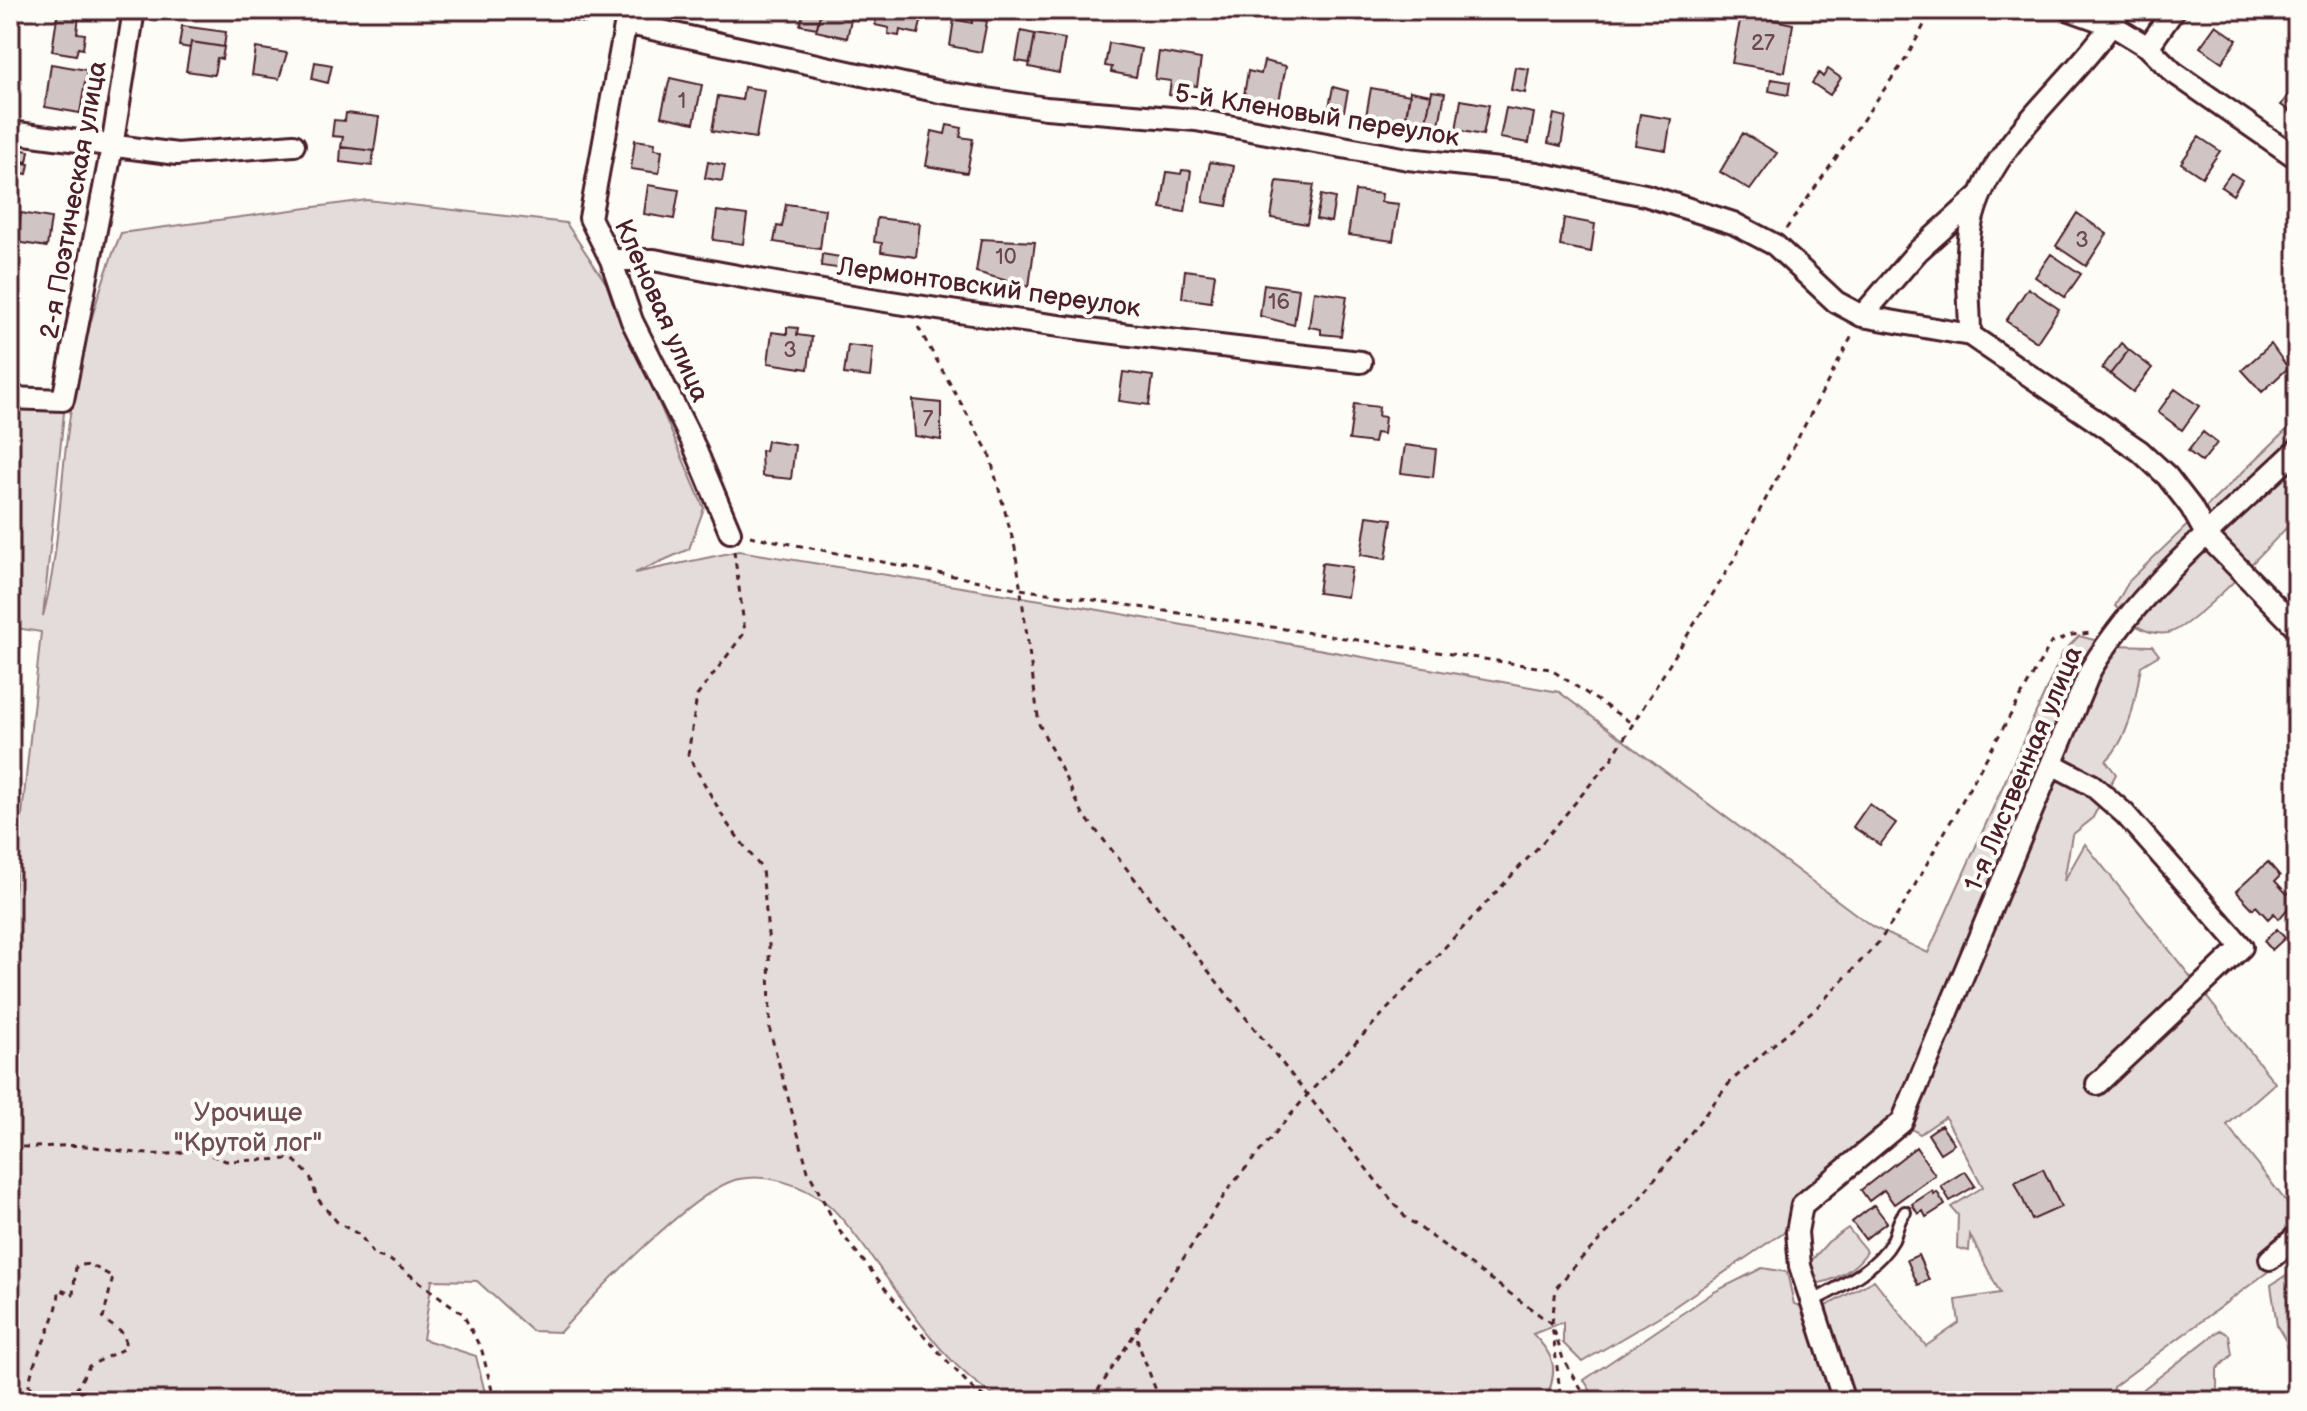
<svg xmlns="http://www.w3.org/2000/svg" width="2307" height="1411" font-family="'Balsamiq Sans',sans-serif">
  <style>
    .green { fill: #e3dcda; stroke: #967e82; stroke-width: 2 }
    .building { fill: #d0c5c4; stroke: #4a1f2b; stroke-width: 2 }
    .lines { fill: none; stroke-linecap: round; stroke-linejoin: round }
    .lane-casing { stroke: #4a1f2b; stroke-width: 16 }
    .street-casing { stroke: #4a1f2b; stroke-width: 26 }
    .path { stroke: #4a1f2b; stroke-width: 3; stroke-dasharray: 6 6; stroke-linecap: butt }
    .lane { stroke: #fdfcf7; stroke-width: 10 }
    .street { stroke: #fdfcf7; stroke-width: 20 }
    .labels { text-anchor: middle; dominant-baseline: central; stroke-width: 8; stroke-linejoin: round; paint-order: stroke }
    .number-label { font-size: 22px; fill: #6c4851 }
    .street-label { font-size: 26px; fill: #4a1f2b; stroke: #fdfcf7 }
    .park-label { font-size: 26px; fill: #704e57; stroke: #fdfcf7 }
  </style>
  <rect width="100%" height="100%" fill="#fdfcf7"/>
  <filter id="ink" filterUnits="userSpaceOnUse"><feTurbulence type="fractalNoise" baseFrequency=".0125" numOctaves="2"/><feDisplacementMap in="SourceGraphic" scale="16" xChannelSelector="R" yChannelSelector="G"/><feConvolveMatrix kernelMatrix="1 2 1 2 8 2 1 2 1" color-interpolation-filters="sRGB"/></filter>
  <g filter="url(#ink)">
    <path class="green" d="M367,200L566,223L610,289L704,508L689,549L635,573L739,551L1071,605L1559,692L1873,927L1928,953L2063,652L2079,636L2102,642L1901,1111L1791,1227L1665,1313L1582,1362L1563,1343V1322L1533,1334C1556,1359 1558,1367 1546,1401H1002C952,1371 920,1324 886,1277C873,1259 842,1214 825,1202C802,1185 768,1173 739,1179C696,1187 592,1297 560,1332L532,1331L477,1281L432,1280L423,1339L476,1356L487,1401H10V932L41,632L10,627V401L65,403L43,616C62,545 59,470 73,398C84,341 99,286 121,233Z
      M2297,420V517C2275,539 2193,629 2168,633C2144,636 2130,622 2115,606L2129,581Z
      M2112,645L2152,646L2159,655L2141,666C2135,700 2131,736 2106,761L2116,774L2092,819L2072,835L2064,881L2085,844L2275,1083L2227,1125L2297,1216V1250L2113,1387L2112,1395H2100L2102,1401H1853L1824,1307L1874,1280L1926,1346L1959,1323L1956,1300L2000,1293L1970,1235L1969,1251L1957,1248L1958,1215L1951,1207L1983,1187L1945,1117L1920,1134L1910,1128L2092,680Z
      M1848,1228L1867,1252C1855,1269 1831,1285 1810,1283L1804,1269L1828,1242Z
      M1762,1268L1787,1272L1794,1304L1806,1308L1837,1401H1597L1584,1380L1714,1292Z
      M2297,1268V1350L2290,1348L2277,1326L2271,1285Z
      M2220,1330L2229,1335L2232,1355L2217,1369V1401H2128Z"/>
    <path class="building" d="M548,10H588L585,23L547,16Z
      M804,10H821L817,28L800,25Z
      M821,10H853L847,38L816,31Z
      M878,10H924L918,34L900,30L899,36L888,34L889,28L875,25Z
      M1671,10H1714L1712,19Z
      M1742,10H1771L1769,19L1793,24L1785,72L1732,63Z
      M58,11L79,15L77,33L85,34L83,49L78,48L76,55L52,51Z
      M972,18L987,21L981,52L950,46L954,19L972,23Z
      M2216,25L2237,40L2222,62L2200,47Z
      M182,26L226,32L224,47L191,42L190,48L179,46Z
      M1021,31L1035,34L1030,63L1016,61Z
      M1035,34L1065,39L1059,73L1029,67Z
      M191,42L224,47L222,59L217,58L214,75L186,71Z
      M1109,43L1141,49L1136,77L1111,72L1112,67L1105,66Z
      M256,48L287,53L279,79L252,75Z
      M1159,52L1201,59L1197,86L1179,83L1177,97L1169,95L1171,81L1155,79Z
      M1264,61L1286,66L1278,106L1248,100V96L1244,95L1248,71L1261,74Z
      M315,62L332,65L328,83L312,79Z
      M51,64L87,70L80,113L45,107Z
      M1515,67L1529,69L1525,93L1511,90Z
      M1828,69L1841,78L1830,95L1812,83L1819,73L1823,77Z
      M670,78L702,85L694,123L661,116Z
      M1771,79L1790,82L1788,95L1769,91Z
      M2296,83L2297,84V116L2281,105Z
      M744,87L764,90L756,138L712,131L718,96L742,100Z
      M1333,87L1348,91L1344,111L1329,107Z
      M1371,88L1410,95L1405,123L1366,116Z
      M1410,91L1431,95L1425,127L1405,123Z
      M1432,91L1445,93L1438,130L1425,127Z
      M1461,100L1489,105L1483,135L1456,130Z
      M1506,108L1534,113L1529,143L1500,138Z
      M346,113L379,117L374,151L341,147L343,137L332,136L334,120L345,121Z
      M1554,114L1566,117L1561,146L1548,143Z
      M1640,114L1671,119L1666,150L1635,145Z
      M947,125L962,128L960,137L973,139L967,173L926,166L932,131L945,134Z
      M1743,133L1777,153L1750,190L1720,172Z
      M2199,137L2220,151L2202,177L2181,163Z
      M635,140L655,143L654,149L662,150L659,173L631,169Z
      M341,147L374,151L372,166L340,162Z
      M11,148L29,151L27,162L10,159Z
      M10,161L29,164L27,174L10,171Z
      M708,162L725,165L722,181L705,178Z
      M1210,162L1234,166L1227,206L1203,202Z
      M1182,170L1191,171L1185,212L1161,208L1167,172L1181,174Z
      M2231,173L2242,180L2233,195L2221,187Z
      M1277,181L1314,185L1307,224L1271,218Z
      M648,185L679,190L674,219L644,214Z
      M1355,191L1382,194L1381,202L1399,204L1393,241L1348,235Z
      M1321,195L1335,198L1331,222L1316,219Z
      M786,204L825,209L820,249L774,242L777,226L782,227Z
      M717,211L747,215L743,244L713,240Z
      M21,213L51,218L47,247L16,242Z
      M2077,213L2107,234L2086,266L2056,246Z
      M877,218L920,223L916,257L881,252L882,243L874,242Z
      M1564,218L1595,224L1591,252L1560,246Z
      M981,239L1035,242L1029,287L976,272Z
      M822,254L846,258L844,269L821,266Z
      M2051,254L2081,274L2065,297L2035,277Z
      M1185,270L1215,274L1211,302L1182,298Z
      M1264,284L1299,289L1294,325L1260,316Z
      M2028,288L2059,309L2037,342L2006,321Z
      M1314,291L1347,296L1341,336L1321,334V329L1309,327Z
      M787,327L798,328L797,335L812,337L808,369L768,363L772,332L787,334Z
      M2121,343L2129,350L2110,374L2102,368Z
      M2271,344L2288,368L2262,392L2242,370Z
      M848,345L873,348L870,377L844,374Z
      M2129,350L2152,368L2133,392L2110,374Z
      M1123,372L1153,376L1149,405L1119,401Z
      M2175,389L2199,406L2182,430L2158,412Z
      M913,400L941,403V440L915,436Z
      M1354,404L1379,407L1378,416L1385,417L1383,434L1376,433L1374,443L1349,440Z
      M2203,432L2217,443L2202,462L2188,451Z
      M767,441L795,445L791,479L762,476L761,450L765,451Z
      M1405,445L1436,449L1433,477L1401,473Z
      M1367,516L1392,519L1386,559L1361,555Z
      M1322,563L1352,567L1347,597L1318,593Z
      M1869,804L1896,823L1880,845L1853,827Z
      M2268,862L2280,876L2275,881L2287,894L2291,891L2297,898L2279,919L2274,913L2268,919L2256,906L2253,909L2236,891Z
      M2277,929L2285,938L2272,950L2264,941Z
      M1941,1125L1954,1144L1940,1153L1928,1134Z
      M1916,1147L1935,1175L1894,1204L1884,1190L1869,1201L1861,1190Z
      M2043,1169L2061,1207L2032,1220L2015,1182Z
      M1965,1171L1975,1186L1950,1201L1941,1186Z
      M1932,1191L1934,1194L1937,1192L1945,1205L1926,1217L1923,1211L1918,1214L1912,1204Z
      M1874,1205L1887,1222L1865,1239L1852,1222Z
      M1918,1255L1929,1280L1918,1285L1907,1260Z"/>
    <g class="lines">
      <g class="lane-casing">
        <path id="lane" d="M1813,1301C1841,1286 1877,1269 1893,1240C1898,1229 1897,1221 1905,1212"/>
      </g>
      <g class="street-casing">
        <path id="street" d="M628,10L590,218L611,260L632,321L692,441L730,532
          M2070,10L2112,25L2148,47L2173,72L2297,158
          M625,23L940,92L1046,108L1196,120L1408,159L1537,173L1645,195L1733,223L1775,245L1836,302L1862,316L1970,335L2140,451L2167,476L2191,507L2207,536L2297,628
          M2148,47L2174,10
          M10,132L177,154L294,145
          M611,260H654C887,307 1125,336 1361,362
          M1862,316L1918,251L1979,196
          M1970,335C1970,300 1964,260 1971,225C1989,139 2076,84 2120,11
          M10,398L63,400L112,147L134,10
          M2052,764L2092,785L2125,814L2242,947L2097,1084
          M2270,1259L2297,1236
          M1844,1401L1800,1266L1797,1232L1802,1205L1902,1122L2091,669C2143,584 2225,519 2297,450"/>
      </g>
      <path class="path" d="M1786,229L1907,57L1932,10
        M918,327L989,453L1015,548L1039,724L1083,814L1405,1217L1552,1324L1561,1401
        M750,536L1020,589L1550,669L1633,724
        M734,551L745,632L697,696L688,755L726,822L762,869L769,945L770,1031L808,1171L838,1229L915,1326L972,1388L990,1401
        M10,1146C36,1149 61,1144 86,1146C119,1149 163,1162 194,1148L226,1161L293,1159L310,1176L317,1198L338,1223L360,1235L374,1255L390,1260L463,1314L482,1351L493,1394L511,1401
        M1552,1323L1556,1288L1580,1260L1636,1203L1731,1081L1817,1007L1879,942L1902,908L2051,643L2072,635L2091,633
        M1137,1326L1138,1343L1160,1401
        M1554,1330L1563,1359L1589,1401
        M10,1397L36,1401
        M10,1400L13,1401
        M50,1401L47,1394L29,1386C33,1352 59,1323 59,1289L73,1295L76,1266L89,1264L113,1277L103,1319L125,1335V1348L89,1366L70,1401
        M1091,1401L1229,1188L1309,1093L1542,843L1612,758L1733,561L1854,332"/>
      <use href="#lane" class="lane"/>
      <use href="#street" class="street"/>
    </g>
  </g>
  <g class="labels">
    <g class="number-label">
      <text x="1763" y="43">27</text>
      <text x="682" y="101">1</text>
      <text x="2082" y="240">3</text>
      <text x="1006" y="257">10</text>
      <text x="1279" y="302">16</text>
      <text x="790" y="350">3</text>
      <text x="928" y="419">7</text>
    </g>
    <g class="street-label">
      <text transform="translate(1317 116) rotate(9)">5-й Кленовый переулок</text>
      <text transform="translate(74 200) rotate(-80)">2-я Поэтическая улица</text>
      <text transform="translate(989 288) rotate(8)">Лермонтовский переулок</text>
      <text transform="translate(661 311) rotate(66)">Кленовая улица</text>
      <text transform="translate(2024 769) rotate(-67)">1-я Лиственная улица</text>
    </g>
    <g class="park-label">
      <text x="248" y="1113">Урочище<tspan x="248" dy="30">"Крутой лог"</tspan></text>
    </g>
  </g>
  <rect width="2307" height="1411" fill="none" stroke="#fdfcf7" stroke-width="40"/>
  <rect x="20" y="20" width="2267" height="1371" fill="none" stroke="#4a1f2b" stroke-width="3" filter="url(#ink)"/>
</svg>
